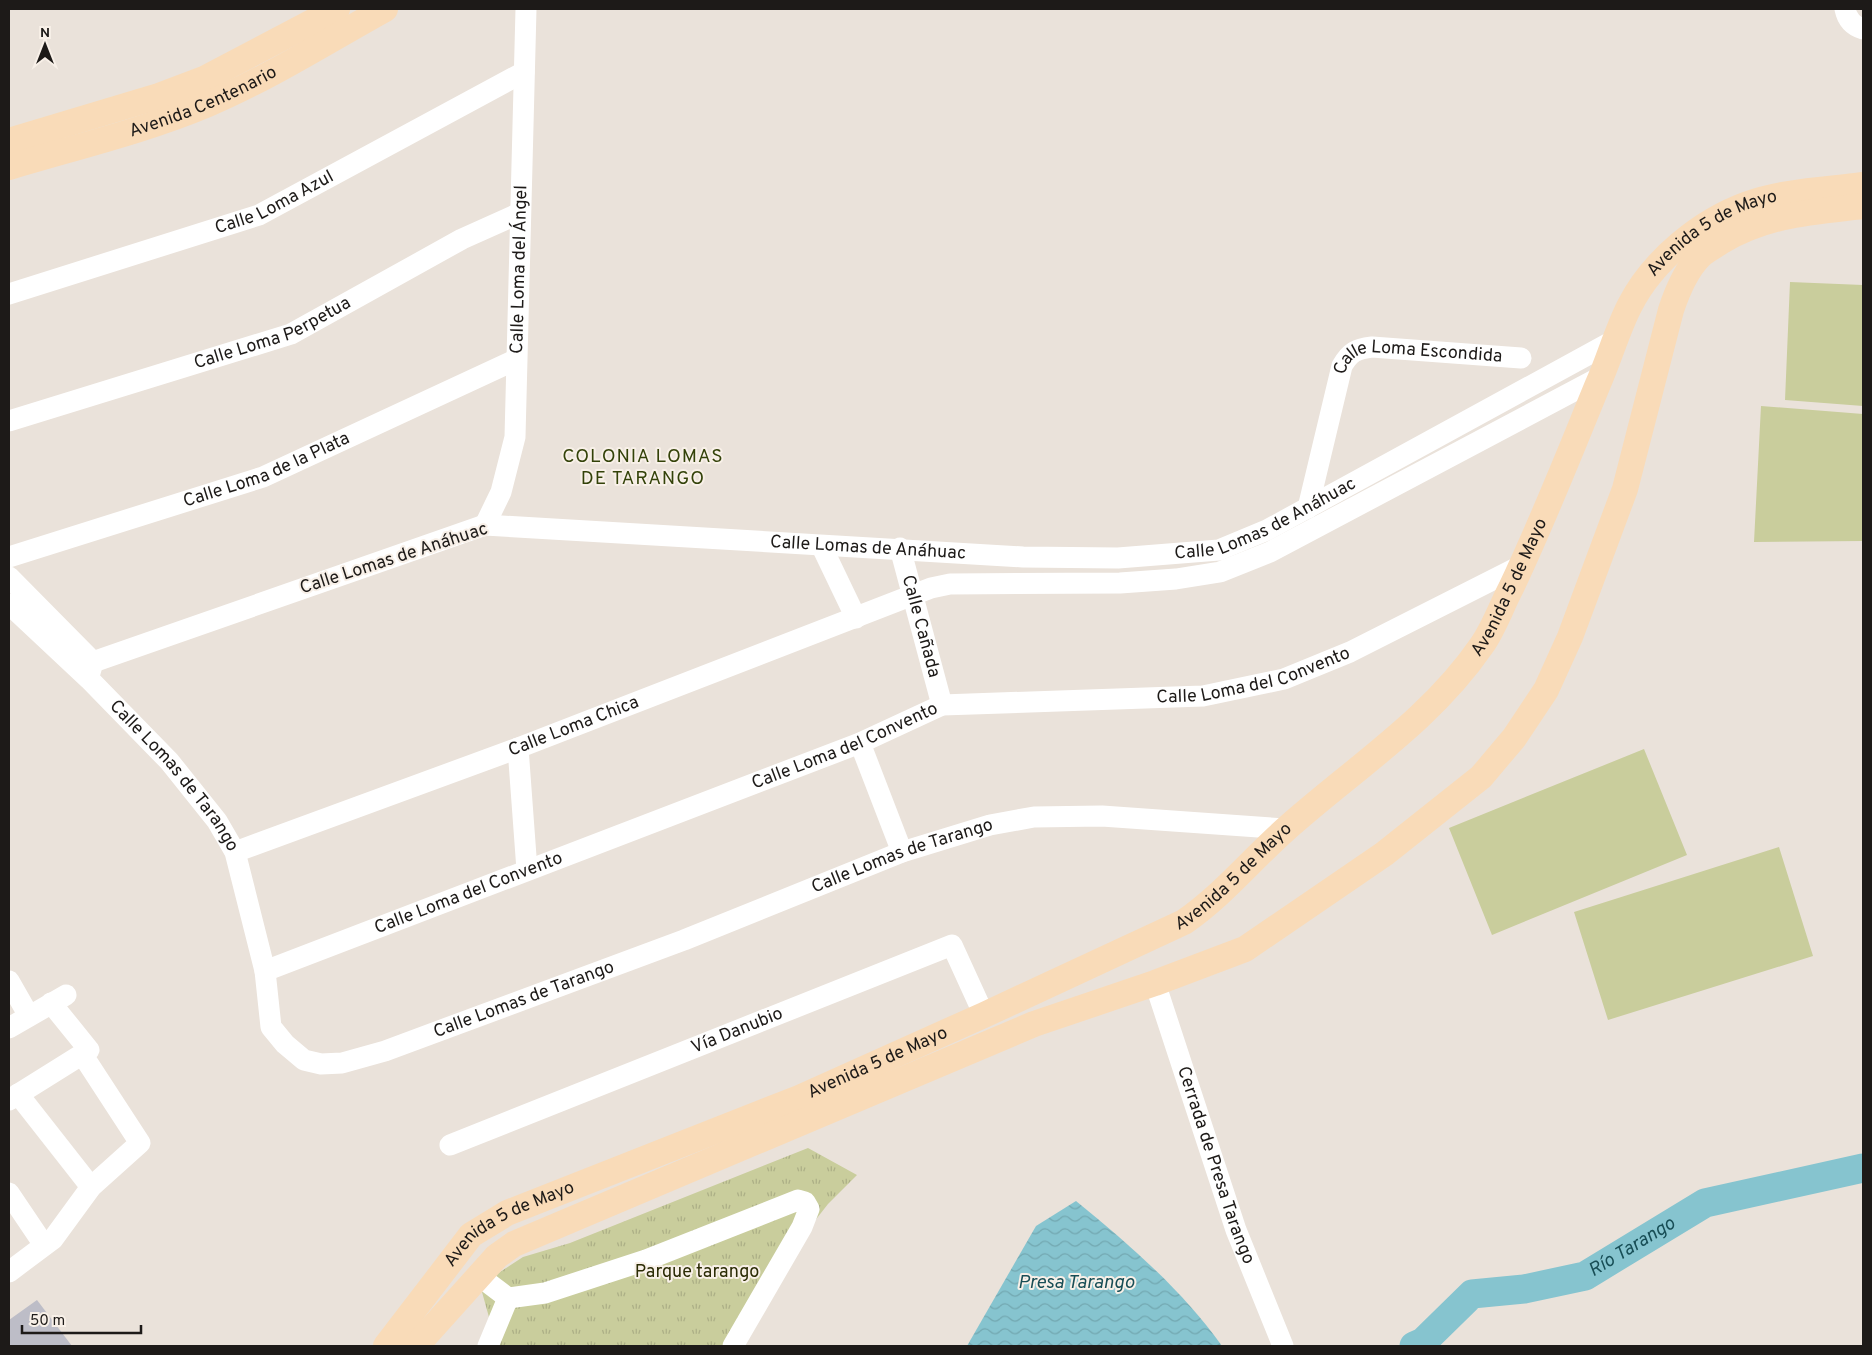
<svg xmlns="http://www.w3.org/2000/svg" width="1872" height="1355" font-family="Overpass,sans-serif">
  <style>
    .park { fill: url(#park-tufts) }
    .pitch { fill: #c9cd9c }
    .water { fill: url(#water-waves) }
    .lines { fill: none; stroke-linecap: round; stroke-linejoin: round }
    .river { stroke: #86c4cf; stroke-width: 29 }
    .building { fill: #bdbdc7 }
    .minor { stroke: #fff; stroke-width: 21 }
    .major { stroke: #f9dbb8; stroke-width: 26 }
    .labels { text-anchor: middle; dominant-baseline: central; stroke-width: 4; stroke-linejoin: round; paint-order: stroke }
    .street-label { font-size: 18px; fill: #1d1a18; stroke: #f8f0e8 }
    .park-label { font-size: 18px; fill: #2b2c05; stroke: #f8f0e8 }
    .neighbourhood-label { font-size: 19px; letter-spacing: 1px; fill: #334209; stroke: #f8f0e8 }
    .water-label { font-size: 19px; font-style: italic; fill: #184e56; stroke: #f8f0e8 }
  </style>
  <defs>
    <pattern id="park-tufts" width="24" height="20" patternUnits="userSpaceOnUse" patternTransform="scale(1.25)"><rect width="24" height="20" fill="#c9cd9c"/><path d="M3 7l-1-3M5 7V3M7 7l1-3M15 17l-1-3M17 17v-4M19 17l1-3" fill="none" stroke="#acaf86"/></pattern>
    <pattern id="water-waves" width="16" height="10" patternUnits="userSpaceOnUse" patternTransform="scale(1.25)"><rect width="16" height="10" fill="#86c4cf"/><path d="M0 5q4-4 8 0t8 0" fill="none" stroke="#73a8b1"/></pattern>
  </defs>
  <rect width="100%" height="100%" fill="#eae2da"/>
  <path class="park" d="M808,1148L857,1175L828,1204L796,1245L742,1346H497L482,1292L497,1274L523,1257L570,1243Z"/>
  <path class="pitch" d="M1790,282L1863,285V406L1785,400Z
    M1761,406L1863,414V541L1754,542Z
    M1644,749L1687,855L1492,935L1449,828Z
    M1779,847L1813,956L1608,1020L1574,912Z"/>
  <path class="water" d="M1076,1201C1130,1245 1182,1290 1222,1346H967L1036,1226Z"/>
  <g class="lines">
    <path class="river" id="s1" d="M1414,1346L1423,1342L1472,1294L1524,1289L1585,1276L1705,1203L1863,1168"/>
  </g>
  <path class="building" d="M37,1300L72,1346H9V1320Z"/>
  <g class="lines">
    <g class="minor">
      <path d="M1845,9C1847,19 1853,26 1863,29"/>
      <path id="s2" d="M9,294L259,215L524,72"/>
      <path id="s3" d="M9,421L291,334L462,239L520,213"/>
      <path id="s4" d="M1308,508L1342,366C1350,352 1356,349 1372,347L1521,358"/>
      <path id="s5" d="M485,525L501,492L515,437L526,9"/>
      <path d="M822,547L856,618"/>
      <path id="s6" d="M900,548L942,705"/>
      <path id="s7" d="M9,557L263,477L515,360"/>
      <path d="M9,577L93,662L89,676"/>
      <path id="s8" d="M9,604L89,679L169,761L217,821L235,852L265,971L271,1027L285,1044L304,1060L321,1064L342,1063L385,1051L684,940L902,852L990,825L1034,817L1102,816L1285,829"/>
      <path id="s9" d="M93,662L485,525L1023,557L1118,558L1219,550L1267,530L1613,341"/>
      <path d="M860,743L902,852"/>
      <path d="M518,748L527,870"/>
      <path id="s10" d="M235,852L518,748L931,588L950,584L1120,583L1176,579L1220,572L1270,552L1602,376"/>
      <path id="s11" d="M265,971L860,743L942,705L1203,696L1284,679L1350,652L1522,565"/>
      <path d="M9,981L29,1016"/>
      <path id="s12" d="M1155,983L1236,1230L1283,1346"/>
      <path d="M9,1028L66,995"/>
      <path d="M18,1094L91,1187"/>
      <path d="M9,1100L89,1050L51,1003"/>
      <path id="s13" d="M450,1145L952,945L984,1015"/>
      <path d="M9,1193L44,1245"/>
      <path d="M9,1272L53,1239L91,1187L140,1143L82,1054"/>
      <path d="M479,1276L508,1298L545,1293L646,1260L798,1200L805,1202L809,1209L802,1227L733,1346"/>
      <path d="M488,1346L508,1298"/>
    </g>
    <g class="major">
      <path d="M9,141L159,96L204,79L337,9"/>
      <path id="s14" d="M9,167C75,147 144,131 208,104C269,78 327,41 385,9"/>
      <path id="s15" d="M386,1346L471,1235L507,1213L799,1098L984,1015L1184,922C1223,895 1251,860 1286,829C1353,769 1430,721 1482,645C1494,628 1501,607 1511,588C1543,521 1570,452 1598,384C1610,357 1617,330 1630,305C1653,260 1701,221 1748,204C1784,191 1826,190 1863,185"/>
      <path d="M416,1346L497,1256L514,1244L1034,1024L1155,983L1245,949L1384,854L1481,777L1514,738L1546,690L1570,637L1625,489L1671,310C1677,292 1686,270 1700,256C1706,250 1715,246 1722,241C1768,214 1812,212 1863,206"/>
    </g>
  </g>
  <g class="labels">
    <g class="street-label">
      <text stroke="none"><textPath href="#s14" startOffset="205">Avenida Centenario</textPath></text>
      <text stroke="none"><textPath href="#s2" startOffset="281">Calle Loma Azul</textPath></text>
      <text stroke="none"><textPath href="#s15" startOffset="1811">Avenida 5 de Mayo</textPath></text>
      <text stroke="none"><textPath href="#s5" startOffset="261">Calle Loma del Ángel</textPath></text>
      <text stroke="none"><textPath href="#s3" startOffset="278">Calle Loma Perpetua</textPath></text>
      <text stroke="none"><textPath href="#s4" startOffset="226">Calle Loma Escondida</textPath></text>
      <text stroke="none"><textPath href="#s7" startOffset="272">Calle Loma de la Plata</textPath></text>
      <text stroke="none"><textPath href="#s9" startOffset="1204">Calle Lomas de Anáhuac</textPath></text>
      <text stroke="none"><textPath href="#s9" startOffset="799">Calle Lomas de Anáhuac</textPath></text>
      <text transform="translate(394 559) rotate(-18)">Calle Lomas de Anáhuac</text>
      <text stroke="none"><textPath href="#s15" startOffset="1391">Avenida 5 de Mayo</textPath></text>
      <text stroke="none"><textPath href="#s6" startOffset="81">Calle Cañada</textPath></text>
      <text stroke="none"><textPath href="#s11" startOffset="1042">Calle Loma del Convento</textPath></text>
      <text stroke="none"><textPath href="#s10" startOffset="361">Calle Loma Chica</textPath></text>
      <text stroke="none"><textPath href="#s11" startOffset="622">Calle Loma del Convento</textPath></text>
      <text stroke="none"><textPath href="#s8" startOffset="239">Calle Lomas de Tarango</textPath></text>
      <text stroke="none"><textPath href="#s8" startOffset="1199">Calle Lomas de Tarango</textPath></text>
      <text stroke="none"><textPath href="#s15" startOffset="986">Avenida 5 de Mayo</textPath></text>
      <text stroke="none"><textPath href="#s11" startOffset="218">Calle Loma del Convento</textPath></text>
      <text stroke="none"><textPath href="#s8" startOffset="794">Calle Lomas de Tarango</textPath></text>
      <text stroke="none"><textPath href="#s13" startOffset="309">Vía Danubio</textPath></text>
      <text stroke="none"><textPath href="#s15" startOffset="582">Avenida 5 de Mayo</textPath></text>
      <text stroke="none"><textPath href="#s12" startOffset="192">Cerrada de Presa Tarango</textPath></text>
      <text stroke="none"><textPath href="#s15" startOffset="178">Avenida 5 de Mayo</textPath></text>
    </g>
    <g class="park-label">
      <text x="697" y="1272">Parque tarango</text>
    </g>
    <g class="neighbourhood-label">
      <text x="643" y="457">COLONIA LOMAS<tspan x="643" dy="22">DE TARANGO</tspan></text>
    </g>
    <g class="water-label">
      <text stroke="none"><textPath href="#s1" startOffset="248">Río Tarango</textPath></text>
      <text x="1076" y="1283">Presa Tarango</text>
    </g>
  </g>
  <rect width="1872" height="1355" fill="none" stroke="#1d1a18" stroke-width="20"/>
  <g transform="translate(45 45)" stroke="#f8f0e8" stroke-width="4" paint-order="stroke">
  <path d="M0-4L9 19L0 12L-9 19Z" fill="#1d1a18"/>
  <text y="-8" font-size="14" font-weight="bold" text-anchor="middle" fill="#1d1a18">N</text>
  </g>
  <path d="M22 1325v8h119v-8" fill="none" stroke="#1d1a18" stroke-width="2.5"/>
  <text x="30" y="1325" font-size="15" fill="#1d1a18" stroke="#f8f0e8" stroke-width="4" paint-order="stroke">50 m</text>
</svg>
